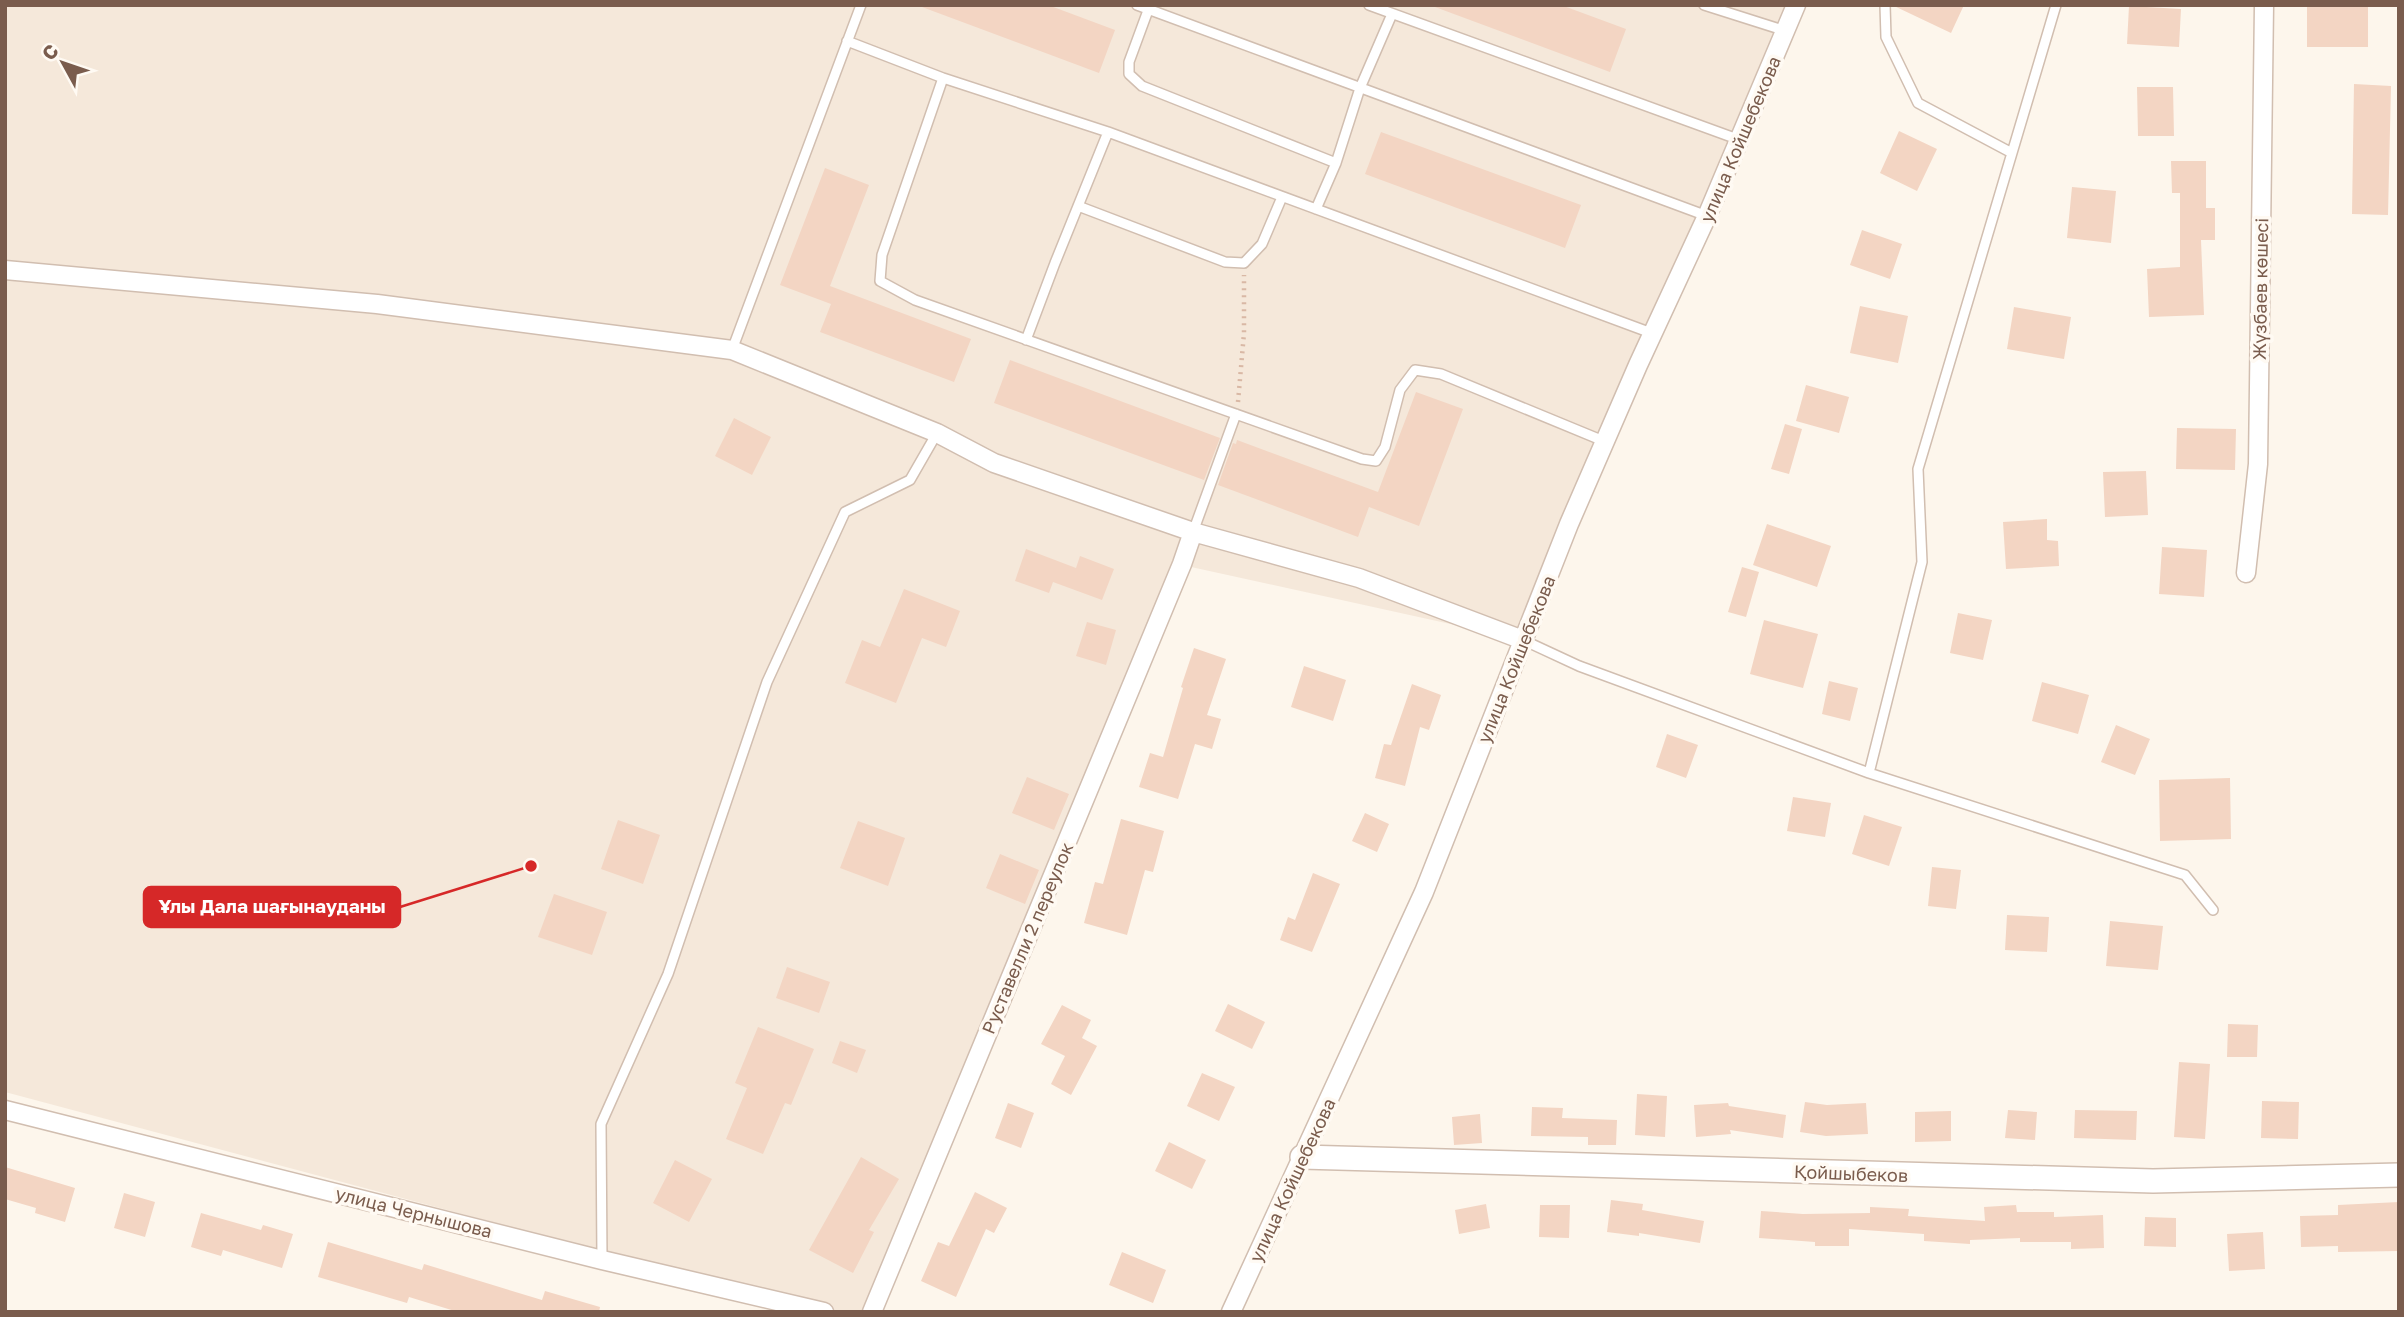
<svg xmlns="http://www.w3.org/2000/svg" width="2404" height="1317" font-family="'Golos Text',sans-serif">
  <style>
    .residential { fill: #f5e8da }
    .building { fill: #f3d5c3 }
    .lines { fill: none; stroke-linecap: round; stroke-linejoin: round }
    .service-casing { stroke: #d1beb0; stroke-width: 12 }
    .minor-casing { stroke: #d1beb0; stroke-width: 21 }
    .tertiary-casing { stroke: #d1beb0; stroke-width: 26 }
    .path { stroke: #d9b8a5; stroke-width: 4.5; stroke-dasharray: 2 5; stroke-linecap: butt }
    .service { stroke: #fff; stroke-width: 9 }
    .minor { stroke: #fff; stroke-width: 18 }
    .tertiary { stroke: #fff; stroke-width: 23 }
    .labels { text-anchor: middle; dominant-baseline: central; stroke-width: 7; stroke-linejoin: round; paint-order: stroke }
    .street-label { font-size: 18px; fill: #7a5c4d; stroke: #fffaf3 }
    .leader { fill: none; stroke: #d62828; stroke-width: 2.5 }
    .callout-dot { fill: #d62828; stroke: #fffaf3; stroke-width: 2.5 }
    .callout { fill: #d62828; stroke: #d62828; stroke-width: 2.5 }
    .callout-label { font-size: 19px; text-anchor: middle; font-weight: bold; fill: #fff }
  </style>
  <rect width="100%" height="100%" fill="#fdf6ec"/>
  <path class="residential" d="M5,5H1797L1523,640L1182,565L872,1312H829L5,1092Z"/>
  <path class="building" d="M922,5H1048L1115,30L1099,73L922,7Z
    M1436,5H1561L1626,29L1610,72L1435,7Z
    M1892,5H1964L1951,33Z
    M2307,5H2368V47H2307Z
    M2129,6L2181,9L2179,47L2127,44Z
    M2354,84L2391,86L2388,215L2352,214Z
    M2137,87H2173L2174,136H2138Z
    M1899,131L1937,149L1917,191L1880,173Z
    M1381,132L1581,205L1565,248L1365,174Z
    M2171,161H2206V208H2215V240H2201L2204,315L2149,317L2147,269L2180,267V193H2172Z
    M825,168L869,185L830,286L971,339L954,382L820,332L831,304L780,285Z
    M2072,187L2116,191L2111,243L2067,238Z
    M1862,230L1902,244L1890,279L1850,265Z
    M1860,306L1908,316L1898,363L1850,353Z
    M2014,307L2071,317L2064,359L2007,349Z
    M1010,360L1220,438L1204,480L994,403Z
    M1806,385L1849,397L1839,433L1796,421Z
    M1416,392L1463,409L1419,526L1369,507L1358,537L1218,485L1233,443L1236,444L1237,440L1378,492Z
    M734,418L771,437L752,475L715,456Z
    M1785,424L1802,429L1789,474L1771,469Z
    M2177,428L2236,429L2235,470L2176,469Z
    M2146,471L2148,515L2105,517L2103,472Z
    M2047,519V540L2058,541L2059,566L2006,569L2003,522Z
    M1767,524L1831,546L1817,587L1753,565Z
    M2162,547L2207,550L2204,597L2159,594Z
    M1026,549L1076,568L1080,556L1114,569L1102,600L1053,582L1049,593L1015,581Z
    M1742,567L1759,572L1746,617L1728,612Z
    M904,589L960,611L946,647L922,638L896,703L845,683L862,640L880,647Z
    M1958,613L1992,620L1983,660L1950,653Z
    M1764,620L1818,634L1803,688L1750,674Z
    M1087,622L1116,630L1106,665L1076,656Z
    M1194,648L1226,659L1207,715L1221,719L1212,749L1195,744L1178,799L1139,787L1150,753L1163,757L1183,688L1181,687Z
    M1304,666L1346,680L1333,721L1291,707Z
    M1829,681L1858,688L1850,721L1822,714Z
    M2042,682L2089,695L2078,734L2032,721Z
    M1412,684L1441,695L1429,730L1420,727L1405,786L1375,778L1384,744L1391,745Z
    M2116,725L2150,739L2135,775L2101,762Z
    M1667,734L1698,745L1686,778L1656,767Z
    M1027,777L1069,794L1054,830L1012,813Z
    M2230,778L2231,839L2160,841L2159,780Z
    M1793,797L1831,803L1825,837L1787,831Z
    M1365,813L1389,824L1377,852L1352,841Z
    M1864,815L1902,827L1889,866L1852,854Z
    M1121,819L1164,831L1153,872L1145,870L1127,935L1084,923L1095,882L1103,884Z
    M618,820L660,835L643,884L601,869Z
    M858,821L905,838L888,886L840,868Z
    M1000,854L1039,870L1025,904L986,888Z
    M1932,867L1961,870L1956,909L1928,906Z
    M1313,873L1340,884L1312,952L1280,940L1288,917L1295,920Z
    M554,894L607,912L592,955L538,937Z
    M2007,915L2049,917L2047,952L2005,950Z
    M2110,921L2163,926L2158,970L2106,966Z
    M787,967L830,982L819,1013L776,998Z
    M1228,1004L1265,1022L1252,1049L1215,1031Z
    M1062,1005L1091,1020L1082,1038L1097,1046L1071,1095L1051,1084L1065,1056L1041,1044Z
    M2228,1024L2258,1025L2257,1057H2227Z
    M758,1027L814,1049L791,1105L785,1103L763,1154L726,1139L747,1088L735,1083Z
    M840,1041L866,1050L857,1073L832,1063Z
    M2179,1062L2210,1064L2205,1139L2174,1137Z
    M1202,1073L1235,1087L1219,1121L1187,1106Z
    M1637,1094L1667,1096L1665,1137L1635,1135Z
    M2262,1101L2299,1102L2298,1139L2261,1138Z
    M1805,1102L1827,1105L1866,1103L1868,1134L1826,1136L1800,1132Z
    M1008,1103L1034,1113L1021,1148L995,1138Z
    M1728,1103L1729,1106L1786,1115L1783,1138L1730,1130L1731,1134L1696,1137L1694,1105Z
    M1532,1107L1563,1108L1562,1118L1617,1120L1616,1145H1588V1137L1531,1136Z
    M2008,1110L2037,1112L2035,1140L2005,1138Z
    M2075,1110L2137,1111L2136,1140L2074,1138Z
    M1951,1111V1141L1915,1142V1112Z
    M1480,1114L1482,1143L1454,1145L1452,1117Z
    M1169,1142L1206,1160L1192,1189L1155,1171Z
    M861,1157L899,1179L869,1230L874,1232L853,1273L809,1250Z
    M675,1160L712,1179L689,1222L653,1203Z
    M5,1167L75,1188L65,1222L35,1213L36,1208L5,1199Z
    M975,1192L1007,1208L994,1233L986,1229L956,1297L921,1281L938,1242L949,1246Z
    M124,1193L155,1202L145,1237L114,1228Z
    M1611,1200L1643,1204L1642,1210L1704,1221L1700,1243L1639,1233V1236L1607,1232Z
    M2399,1202V1251L2338,1252V1246L2301,1247L2300,1216L2338,1215V1205Z
    M1486,1204L1490,1228L1459,1234L1455,1210Z
    M1540,1205H1570L1569,1238L1539,1237Z
    M2016,1205L2017,1212H2054V1217L2103,1215L2104,1248L2071,1249V1242H2020V1238L1970,1240V1244L1924,1241V1234L1849,1229V1246H1815V1242L1759,1238L1761,1211L1803,1214L1870,1213V1207L1909,1209L1908,1216L1985,1221L1984,1207Z
    M201,1213L261,1230L263,1225L293,1234L282,1268L223,1250L221,1256L191,1247Z
    M2145,1217L2176,1218V1247L2144,1246Z
    M2263,1232L2265,1269L2229,1271L2227,1234Z
    M328,1242L422,1270L424,1264L542,1300L545,1291L600,1307L599,1312H458L409,1297L407,1303L318,1277Z
    M1122,1252L1166,1270L1153,1303L1109,1285Z"/>
  <g class="lines">
    <g class="service-casing">
      <path id="service" d="M1137,5L1707,216
        M1150,5L1129,62V74L1142,86L1336,163L1360,88L1392,14
        M1369,5L1740,140
        M1704,5L1786,31
        M1885,5L1886,37L1918,103L2012,153
        M847,41L943,78L1108,132L1654,334
        M943,78L882,255L880,281L915,300L1362,459L1376,461L1385,447L1400,390L1415,370L1441,374L1606,442
        M1078,206L1225,262L1244,263L1262,244L1282,197
        M1316,209L1336,163
        M1026,340L1055,263L1108,132
        M732,350L861,5
        M1193,532L1236,414
        M1523,640L1579,666L1869,773L2185,875L2213,910
        M1869,773L1922,562L1918,469L2056,5
        M602,1260L601,1124L668,974L767,682L845,512L910,480L937,433"/>
    </g>
    <g class="minor-casing">
      <path id="minor" d="M5,270L377,304L732,350L937,433L994,463L1193,532L1359,578L1523,640
        M2246,573L2258,464L2264,5
        M5,1110L602,1260L824,1312
        M872,1312L1182,564L1193,532
        M1231,1312L1424,892L1569,524L1638,365L1707,216L1796,5"/>
    </g>
    <g class="tertiary-casing">
      <path id="tertiary" d="M1302,1157L2153,1181L2399,1175"/>
    </g>
    <path class="path" d="M1238,402L1244,333V275"/>
    <use href="#service" class="service"/>
    <use href="#minor" class="minor"/>
    <use href="#tertiary" class="tertiary"/>
  </g>
  <g class="labels">
    <g class="street-label">
      <text transform="translate(1740 139) rotate(-67)">улица Койшебекова</text>
      <text transform="translate(2260 289) rotate(-89)">Жүзбаев көшесі</text>
      <text transform="translate(1516 659) rotate(-68)">улица Койшебекова</text>
      <text transform="translate(1027 938) rotate(-67)">Руставелли 2 переулок</text>
      <text transform="translate(1851 1173) rotate(2)">Қойшыбеков</text>
      <text transform="translate(1292 1180) rotate(-65)">улица Койшебекова</text>
      <text transform="translate(414 1212) rotate(14)">улица Чернышова</text>
    </g>
  </g>
  <path class="leader" d="M531 866L400 907"/>
  <circle class="callout-dot" cx="531" cy="866" r="7"/>
  <rect class="callout" x="144" y="887" width="256" height="40" rx="7"/>
  <g class="callout-label">
    <text x="272" y="913">Ұлы Дала шағынауданы</text>
  </g>
  <rect width="2404" height="1317" fill="none" stroke="#7a5c4d" stroke-width="14"/>
  <g transform="translate(63 63) rotate(310)" stroke="#fffaf3" stroke-width="5" paint-order="stroke">
  <path d="M0-5L12 26L0 18L-12 26Z" fill="#7a5c4d"/>
  <text y="-10" font-size="19" font-weight="bold" text-anchor="middle" fill="#7a5c4d">С</text>
  </g>
</svg>
